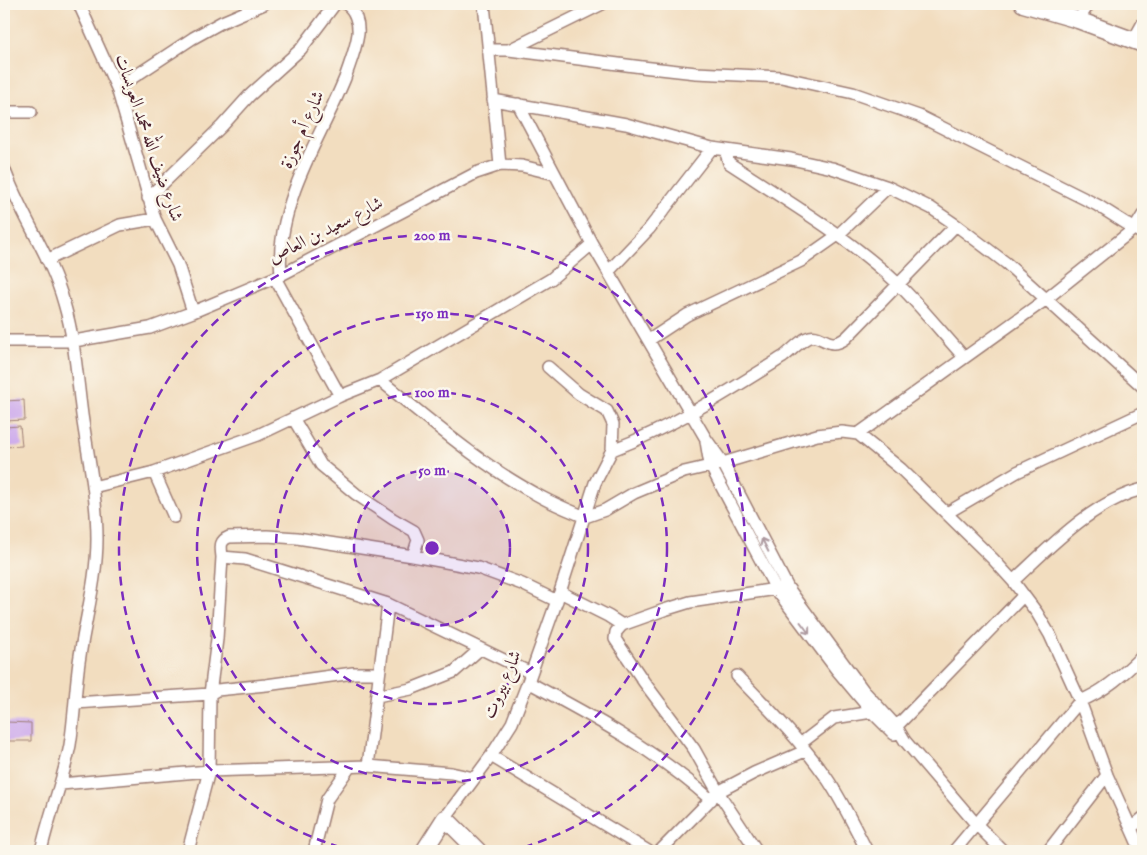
<svg xmlns="http://www.w3.org/2000/svg" width="1147" height="855" font-family="'IM FELL English',Amiri,serif">
  <style>
    .building { fill: #caa6ec }
    .lines { fill: none; stroke-linecap: round; stroke-linejoin: round }
    .street-casing { stroke: #9e7e75; stroke-width: 14 }
    .secondary-casing { stroke: #9e7e75; stroke-width: 19 }
    .street { stroke: #fff; stroke-width: 11 }
    .secondary { stroke: #fff; stroke-width: 16 }
    .oneway { stroke: #ae9aa0 }
    .ring { fill: none; stroke: #7b2cbf; stroke-width: 2.5; stroke-dasharray: 9 6 }
    .labels { text-anchor: middle; dominant-baseline: central; stroke-width: 5; stroke-linejoin: round; paint-order: stroke }
    .street-label { font-size: 18px; fill: #4a1f2b; stroke: #fbf7ec }
    .centre { fill: #7b2cbf; stroke: #fbf7ec; stroke-width: 2.5 }
    .ring-label { font-size: 15px; text-anchor: middle; font-weight: bold; fill: #7b2cbf; stroke: #fbf7ec; stroke-width: 5; stroke-linejoin: round; paint-order: stroke }
  </style>
  <rect width="100%" height="100%" fill="#fbf7ec"/>
  <filter id="ink" filterUnits="userSpaceOnUse"><feTurbulence type="fractalNoise" baseFrequency=".02" numOctaves="2"/><feDisplacementMap in="SourceGraphic" scale="10" xChannelSelector="R" yChannelSelector="G"/><feConvolveMatrix kernelMatrix="1 2 1 2 8 2 1 2 1" color-interpolation-filters="sRGB"/></filter>
  <filter id="wash" filterUnits="userSpaceOnUse"><feTurbulence type="fractalNoise" baseFrequency=".0096" numOctaves="4" result="noise"/><feDisplacementMap in="SourceGraphic" scale="20" xChannelSelector="R" yChannelSelector="G"/><feGaussianBlur stdDeviation="1.12" result="paint"/><feColorMatrix in="noise" values="0 0 0 0 0 0 0 0 0 0 0 0 0 0 0 0 0 1.4 0 .05"/><feComposite in="paint" operator="in"/></filter>
  <g filter="url(#wash)">
    <rect width="100%" height="100%" fill="#f2ddbf"/>
    <g id="blocks">
      <path class="building" d="M24,400L25,420L4,421V401Z
        M20,426L22,446L4,447V427Z
        M7,722L31,723V741H7Z"/>
    </g>
  </g>
  <g filter="url(#ink)">
    <use href="#blocks" fill-opacity="0" stroke="#9e7e75" stroke-width="1"/>
    <g class="lines">
      <g class="street-casing">
        <path id="street" d="M79,4L117,88L155,219L178,265L193,312
          M1078,20L1089,4
          M1133,41L1143,23
          M488,50H509L642,67L696,73L781,77L853,93L919,116L1097,205L1143,234
          M509,50L602,4
          M117,88L193,38L222,22L264,4
          M493,100L626,124L712,148L791,159L832,168L888,187L931,208L956,225L1006,263L1143,387
          M518,104L592,244L706,439L723,463L788,588L863,690L896,726L905,741L976,824L1003,851
          M4,112H31
          M725,150L729,163C787,201 847,236 897,283C921,306 942,333 964,357
          M500,165L522,166L555,174
          M4,168C20,215 51,255 64,303C75,340 77,377 82,415C88,456 97,497 97,539C97,583 83,626 78,670C75,695 74,720 70,745C63,781 49,815 41,851
          M148,198L222,126L249,96L301,49L335,4
          M47,260L120,225L155,219
          M608,272L649,229L712,148
          M281,275C278,245 285,217 295,189C309,151 330,115 345,78C350,63 356,49 358,34C359,23 355,10 346,4
          M275,278L340,396
          M649,340L687,315L801,261L838,235L888,187
          M4,341H74L150,328L193,312L281,275L476,173L500,165L484,4
          M380,380C432,422 483,467 543,498C556,505 571,511 585,517L605,510L634,493L684,472L723,463L817,435L842,432L858,434L901,469L993,559L1013,581L1037,613L1050,635L1080,701L1107,775L1141,851
          M293,418L321,465L356,494L393,519L414,531L418,540L413,556
          M858,434L1045,300L1135,228L1143,215
          M706,441L710,465L776,589L836,669L872,712L894,734
          M612,450C673,427 729,391 783,357C791,351 799,342 807,338C822,331 827,352 846,338L956,225
          M154,472L174,517
          M93,487L154,472L258,435L340,396L380,380L551,279L592,244
          M947,513L1017,472L1143,413
          M222,557C221,547 219,541 229,537L267,536L297,538L413,556L478,568L522,584L557,601
          M1013,581C1050,547 1093,501 1143,489
          M560,592L608,616L622,625L664,610L690,602L783,588
          M622,625L616,632L615,639L644,682L694,749L718,792L757,851
          M737,676C768,708 800,740 826,777C842,800 854,826 867,851
          M528,682C592,716 657,751 711,800
          M377,696L411,689L454,672L480,649
          M75,703L210,694L217,690L266,685L353,673H379
          M892,731L1024,595
          M800,744L834,718L872,712
          M491,756L648,851
          M368,766L451,773L474,778
          M61,784L209,771L368,766L388,604
          M445,818L491,756L512,723L528,682L560,592L595,483L612,450L613,424L607,411L579,394L548,367
          M1131,828L1143,818
          M188,851L209,771L210,694L217,639L222,557L245,559L388,604L531,673
          M314,851L327,799L349,768
          M660,851L718,792L754,773L805,751
          M954,851L1080,701C1104,692 1125,673 1143,655
          M1048,851L1107,775"/>
      </g>
      <g class="secondary-casing">
        <path id="secondary" d="M1023,4L1078,20L1143,44
          M424,851L445,818L478,851"/>
      </g>
      <use href="#street" class="street"/>
      <use href="#secondary" class="secondary"/>
    </g>
    <defs><path id="oneway-shaft" d="M-6 0H5M1.5-3L5.5 0L1.5 3" fill="none" stroke-width="1.6" stroke-linecap="round" stroke-linejoin="round" transform="scale(1.25)"/></defs>
    <g class="oneway">
      <use href="#oneway-shaft" transform="translate(765 545) rotate(-117)"/>
      <use href="#oneway-shaft" transform="translate(805 628) rotate(53)"/>
    </g>
  </g>
  <circle cx="432" cy="548" r="78" fill="#7b2cbf" fill-opacity=".12"/>
  <g class="ring">
    <circle cx="432" cy="548" r="78"/>
    <circle cx="432" cy="548" r="156"/>
    <circle cx="432" cy="548" r="235"/>
    <path d="M354 851A313 313 0 1 1 510 851"/>
  </g>
  <g class="labels">
    <g class="street-label">
      <text transform="translate(303 130) rotate(-66)">شارع أم جوزة</text>
      <text transform="translate(148 138) rotate(71)">شارع ضيف الله محمد العويسات</text>
      <text transform="translate(326 231) rotate(-27)">شارع سعيد بن العاص</text>
      <text transform="translate(503 685) rotate(-67)">شارع بيروت</text>
    </g>
  </g>
  <circle cx="432" cy="548" r="8" class="centre"/>
  <g class="ring-label">
    <text x="432" y="240">200 m</text>
    <text x="432" y="318">150 m</text>
    <text x="432" y="397">100 m</text>
    <text x="432" y="475">50 m</text>
  </g>
  <rect width="1147" height="855" fill="none" stroke="#fbf7ec" stroke-width="20"/>
</svg>
